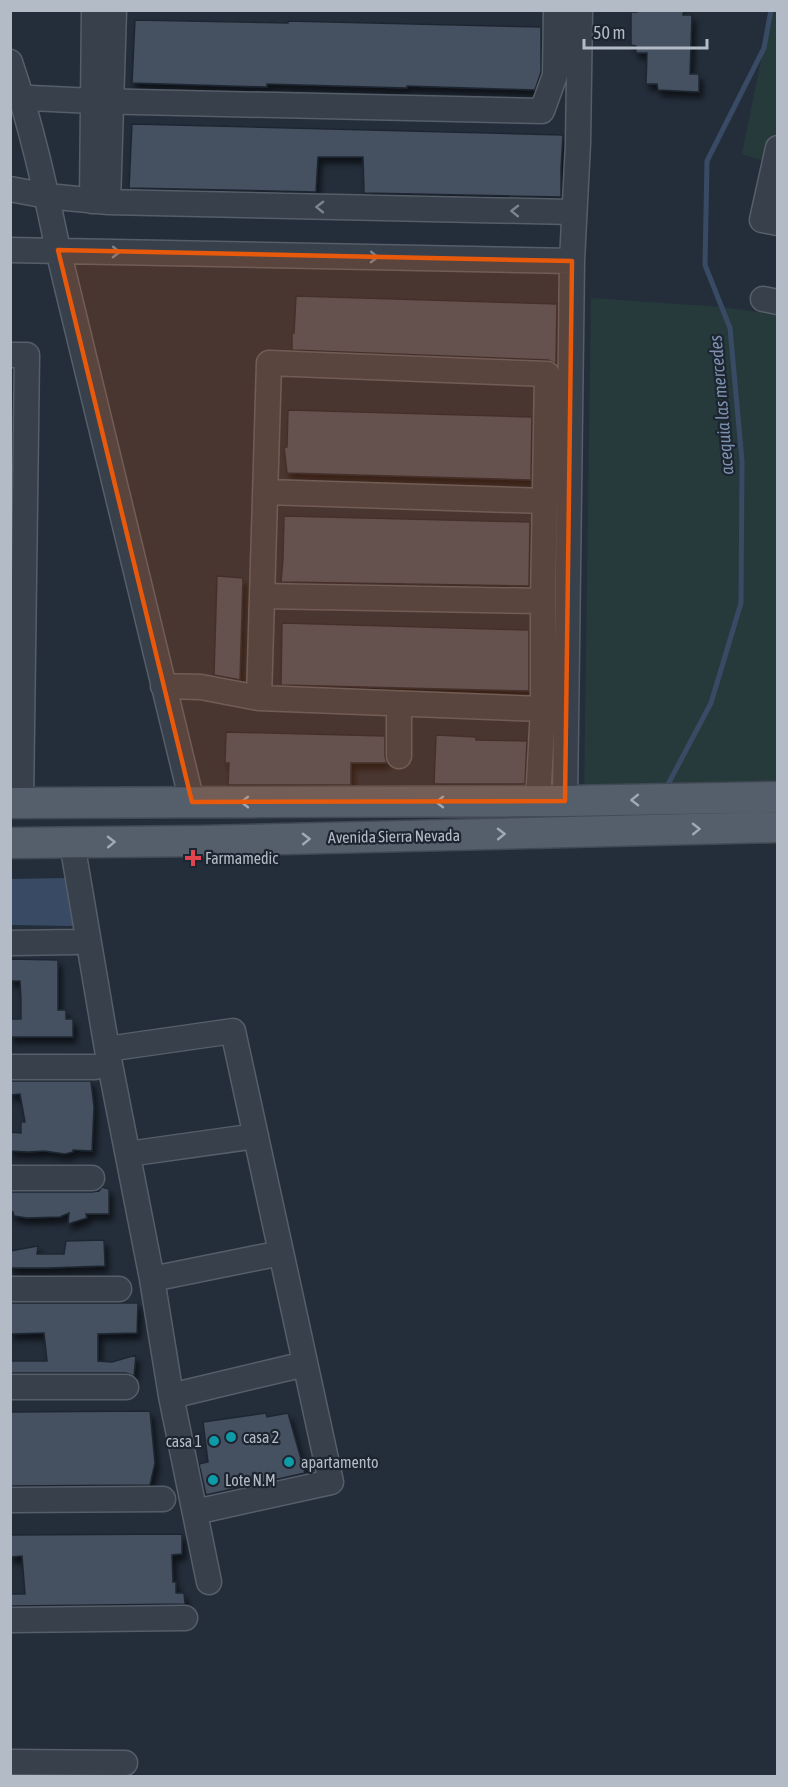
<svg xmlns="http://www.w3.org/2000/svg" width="788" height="1787" font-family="'Asap Condensed',sans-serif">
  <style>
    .green { fill: #263a3c }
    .water { fill: #394b64 }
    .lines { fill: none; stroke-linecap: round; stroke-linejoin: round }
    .stream { stroke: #394b64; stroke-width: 5 }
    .building { fill: #455160; stroke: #1f2732; stroke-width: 1.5; filter: url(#shadow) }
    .minor-casing { stroke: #565e69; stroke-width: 27 }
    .major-casing { stroke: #414954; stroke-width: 33 }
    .minor { stroke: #37404b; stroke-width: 24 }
    .major { stroke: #555f6b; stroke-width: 30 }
    .oneway { stroke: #7b848f }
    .oneway2 { stroke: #a0a9b5 }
    .marked { fill: #e8590c; fill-opacity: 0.2; stroke: #e8590c; stroke-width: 4.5; stroke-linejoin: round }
    .health-dot { fill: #e0444e; stroke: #1d2530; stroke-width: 2 }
    .culture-dot { fill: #0f9aa8; stroke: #1d2530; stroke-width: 2 }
    .labels { text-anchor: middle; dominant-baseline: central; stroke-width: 4.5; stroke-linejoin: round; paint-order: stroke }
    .street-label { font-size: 16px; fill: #b3bbc7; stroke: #1d2530 }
    .poi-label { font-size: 16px; fill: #b3bbc7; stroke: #1d2530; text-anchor: start }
    .water-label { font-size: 18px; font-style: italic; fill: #7c91ae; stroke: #1d2530 }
  </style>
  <defs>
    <filter id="shadow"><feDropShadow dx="3.5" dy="6" stdDeviation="3" flood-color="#0009"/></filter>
  </defs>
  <rect width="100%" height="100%" fill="#242e3b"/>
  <path class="green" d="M771,11H777V165L742,154Z
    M591,298L722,307L777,315V797L584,801Z"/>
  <path class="water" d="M68,878L75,926L11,925L10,879Z"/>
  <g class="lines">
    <path class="stream" d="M665,790L711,703L741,603L742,461L730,328L705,265L707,161L764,48L771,10"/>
  </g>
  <path class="building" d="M637,10H684L683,15H692L690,74H699V92L658,90L657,84H646L647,53H636V46L631,45V12H637Z
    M135,20L288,23V21L541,27V72L535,90L407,86V88L267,84V87L132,83Z
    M132,124L563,135L561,168V197L364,193L363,157H318L316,192L129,188Z
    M296,296L557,304L556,364L548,360L292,350V333H294Z
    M288,410L532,417L531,480L287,473L284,447H287Z
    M284,516L530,522L529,586L281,582L283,559Z
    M217,576L243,578L240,680L214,675Z
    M282,623L529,630V691L281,685Z
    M226,732L385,736V756L387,763H351V785H228L229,763H225Z
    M436,735L476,737V740L527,741L525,784H434Z
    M10,959L58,960V1010H66V1019H73V1037H10V1019H21V1000L20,981H10Z
    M10,1081H91L94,1107L92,1151L73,1150V1152L65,1154L44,1151L28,1152L10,1151V1132L21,1133V1122H25L20,1094L10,1095Z
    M102,1187L109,1189V1214H86L87,1218L68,1224L69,1213L60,1217L27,1218L14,1216L13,1212H10V1192H92L99,1191Z
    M104,1240L105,1266L48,1268H10V1251L38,1246L37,1254H64L66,1241Z
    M10,1303H138L137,1333L98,1334V1361L112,1362L136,1355L134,1376L126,1373H10V1361H47L44,1333L10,1334Z
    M150,1411L155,1463L150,1485L10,1486V1412Z
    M266,1413L267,1417L288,1413L305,1473L206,1495L199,1464L208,1462L203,1422Z
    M182,1534V1554L172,1555L173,1582H176V1593H184L185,1604L10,1606V1594H25L22,1556L10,1557V1535Z"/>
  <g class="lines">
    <g class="minor-casing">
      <path id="minor" d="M10,62C31,124 45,187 58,250L192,802
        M10,97L93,101L542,111L555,75L556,10
        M778,148L762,220L778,223
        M10,189L47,196L108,202L573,212
        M92,201L94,10
        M108,202L114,10
        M10,250L572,261
        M763,299L778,302
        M10,355H27L21,803
        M266,492L545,501
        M263,596L543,601
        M163,686L201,687L259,698L543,709
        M259,698L269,363L547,374L543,601V709L538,801
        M399,704V756
        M565,801L572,261L578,143L580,10
        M72,843L107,1049L152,1279L171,1396L209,1582
        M10,943L75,942
        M107,1049L233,1031L331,1482L195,1512
        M10,1067H95
        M128,1154L256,1136
        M10,1178H92
        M152,1279L281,1253
        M10,1289H119
        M10,1387H126
        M171,1396L305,1364
        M10,1500L163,1499
        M10,1620L185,1618
        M10,1762L125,1763"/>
    </g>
    <g class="major-casing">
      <path id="major" d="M10,803L565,801L778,797
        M10,843L203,841L778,827"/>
    </g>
    <use href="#minor" class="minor"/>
    <use href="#major" class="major"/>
  </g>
  <defs><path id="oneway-chevron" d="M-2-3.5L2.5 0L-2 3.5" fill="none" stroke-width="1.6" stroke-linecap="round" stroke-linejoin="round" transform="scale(1.5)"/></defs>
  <g class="oneway">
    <use href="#oneway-chevron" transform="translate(320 207) rotate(-179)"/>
    <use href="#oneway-chevron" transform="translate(515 211) rotate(-179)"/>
    <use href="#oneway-chevron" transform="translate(116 252) rotate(1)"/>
    <use href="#oneway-chevron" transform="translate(374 257) rotate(1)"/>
  </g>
  <g class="oneway2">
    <use href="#oneway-chevron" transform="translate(635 800) rotate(179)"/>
    <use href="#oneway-chevron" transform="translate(245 802) rotate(180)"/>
    <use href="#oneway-chevron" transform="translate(440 802) rotate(180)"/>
    <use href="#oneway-chevron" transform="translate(696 829) rotate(-1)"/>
    <use href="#oneway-chevron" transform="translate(501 834) rotate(-1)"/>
    <use href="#oneway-chevron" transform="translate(306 839) rotate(-1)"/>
    <use href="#oneway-chevron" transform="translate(111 842) rotate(-1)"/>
  </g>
  <path class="marked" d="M58,250L572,261L565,801L192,802Z"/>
  <path class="health-dot" d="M190 849h6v6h6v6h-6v6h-6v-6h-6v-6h6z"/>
  <g class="culture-dot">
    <circle cx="231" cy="1437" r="6"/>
    <circle cx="214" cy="1441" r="6"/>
    <circle cx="289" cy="1462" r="6"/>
    <circle cx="213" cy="1480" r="6"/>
  </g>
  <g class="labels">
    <g class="street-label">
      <text transform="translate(394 836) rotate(-1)">Avenida Sierra Nevada</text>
    </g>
    <g class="poi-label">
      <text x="205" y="858">Farmamedic</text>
      <text x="243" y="1437">casa 2</text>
      <text x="202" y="1441" text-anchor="end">casa 1</text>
      <text x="301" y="1462">apartamento</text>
      <text x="225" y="1480">Lote N.M</text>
    </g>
    <g class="water-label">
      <text transform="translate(721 405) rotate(-95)">acequia las mercedes</text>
    </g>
  </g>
  <rect width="788" height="1787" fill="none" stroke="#b3bbc7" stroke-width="24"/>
  <path d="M584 39v9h123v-9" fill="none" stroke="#b3bbc7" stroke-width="3"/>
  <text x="593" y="39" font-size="18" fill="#b3bbc7" stroke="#1d2530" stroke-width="4.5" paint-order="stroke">50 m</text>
</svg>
